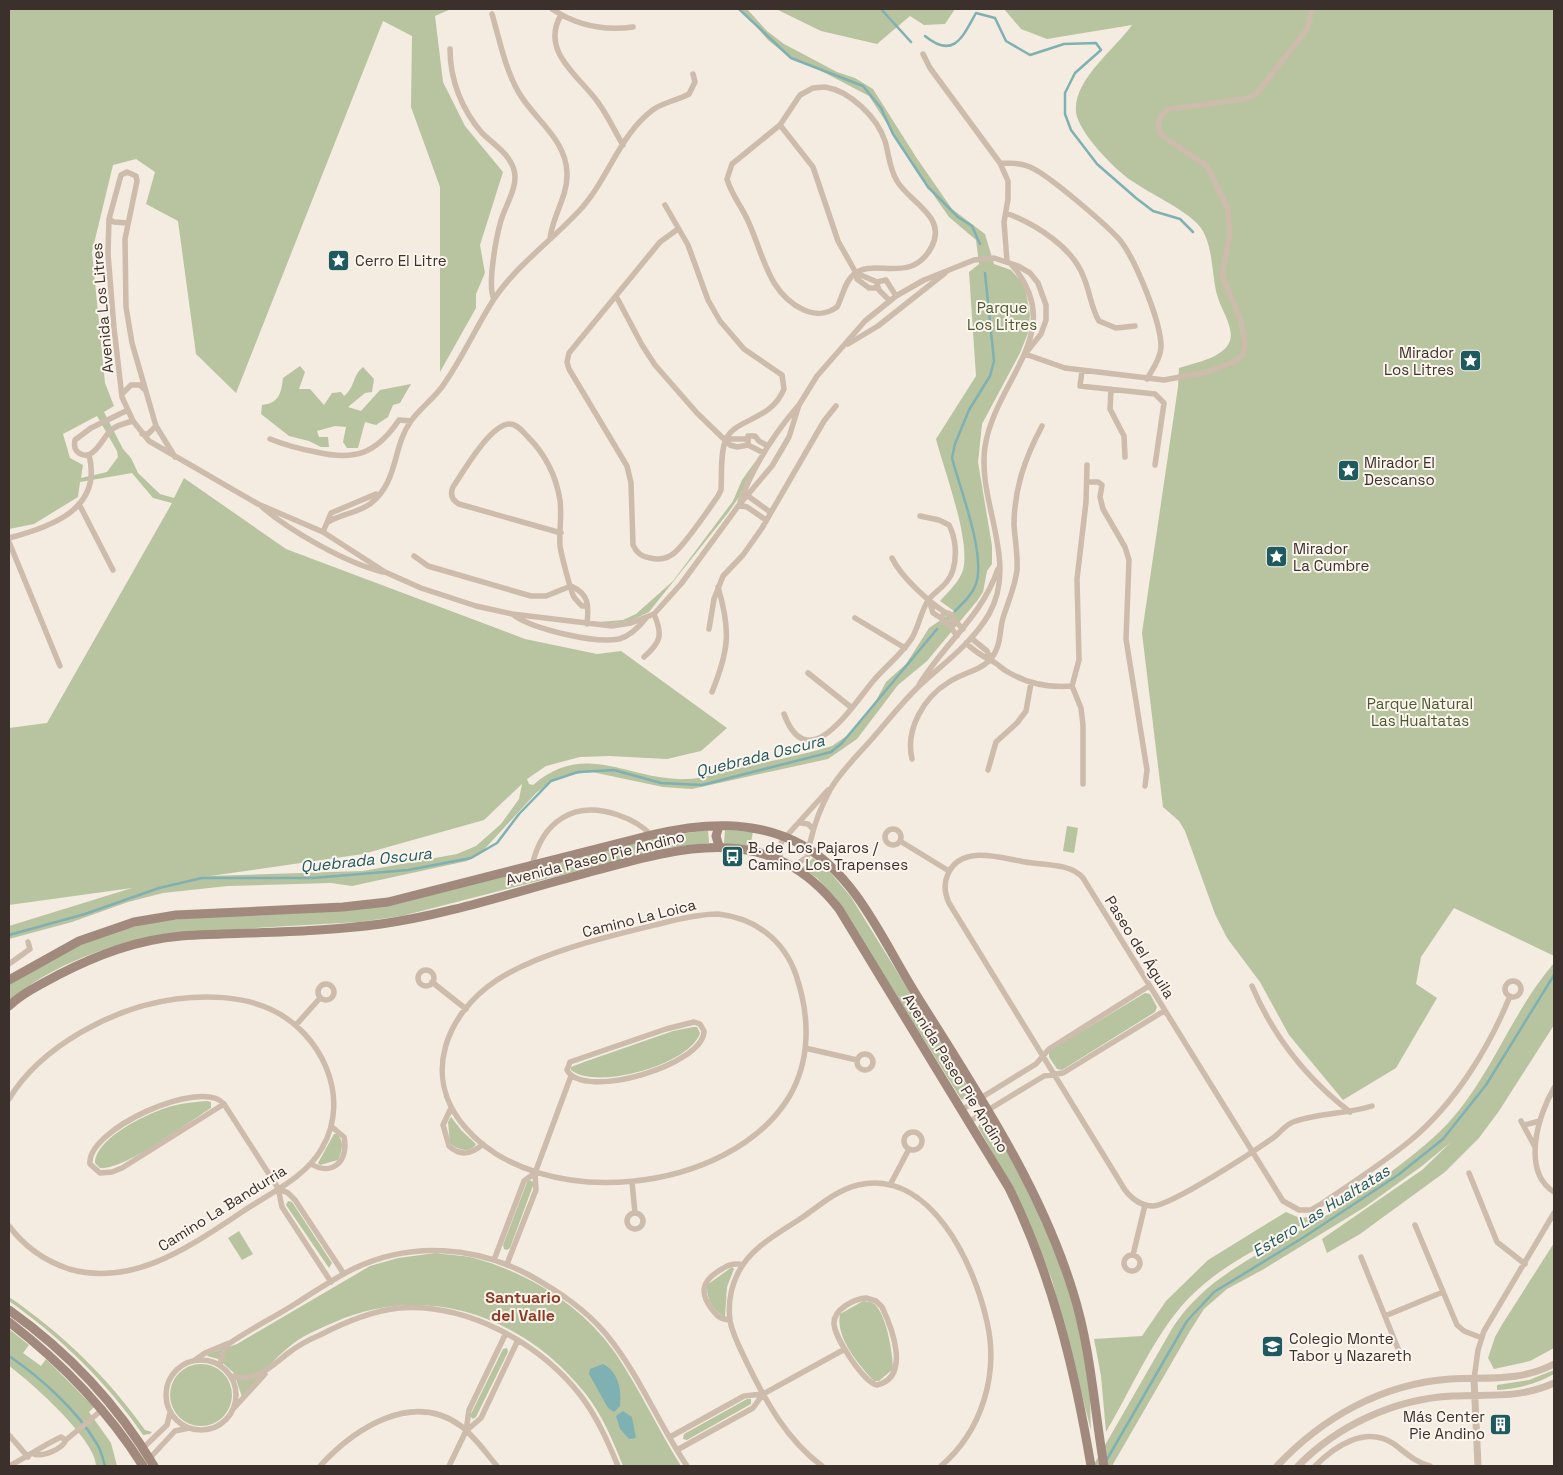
<svg xmlns="http://www.w3.org/2000/svg" width="1563" height="1475" viewBox="0 0 1563 1475" font-family="'Space Grotesk',sans-serif">
	<rect width="100%" height="100%" fill="#f4ebe1"/>
	<path fill="#b8c4a0" fill-rule="evenodd" d="M9 9H451L435 16 443 82 465 126 503 172 480 245 485 273 476 294V308L440 372V187L411 107 412 36 383 21 236 393 196 354 178 221 146 204 155 172 136 159 113 165 92 252 105 383 114 406 104 412 123 449 131 458 138 473 160 494 174 498 184 478 286 549 525 639 597 654 621 651 727 728 701 751 667 759 609 756 580 757 546 766 527 779 529 784 533 785C587 739 630 782 687 779 702 779 717 773 731 770 765 762 799 756 832 746L848 735 872 708 886 682 906 664 929 628 954 611 940 601C948 592 960 581 963 570 971 540 944 470 936 439L976 376 969 272 979 264 976 240 949 217 937 200 869 96 808 64 789 57 768 40 741 9H747L767 31 784 44 837 72 855 78 873 89 916 157 952 209 985 234 994 264 1011 270 1025 286 1030 315 1028 333 1020 353 982 424 978 462 992 546V564L987 571 983 592 977 601 927 661 898 685 857 739 828 759 692 789 663 787 592 772 566 775 557 778 536 793 480 854 467 861 352 886 331 883 228 886 163 893 128 902 72 922 9 939V926L132 888 9 905V728L47 723 172 503 153 498 132 473 80 482 78 497 34 524 9 529ZM97 416 117 451 118 457 107 472 81 478 83 465 70 458 63 434ZM522 784 519 799 501 824 476 846 457 854 363 871 210 876 363 854 484 820Z
		M776 9H955L945 24 924 25 910 16 877 44 821 31Z
		M1004 9H1554V956L1454 908 1421 957 1416 984 1437 998 1396 1068 1343 1100 1289 1035 1260 982 1227 938 1215 914 1185 831 1179 821 1163 807 1142 633 1178 387 1179 368C1197 362 1237 356 1230 329 1228 318 1221 308 1218 298 1211 276 1214 247 1201 228 1190 212 1149 193 1132 181 1115 170 1078 132 1076 112 1073 80 1115 49 1132 25L1047 39 1021 29Z
		M300 366 305 372 299 389H310L324 405 332 393 341 392 344 396C355 388 352 376 363 367L374 379 372 392 365 393 348 407 361 411 380 390 411 384 400 403 393 405 388 417 376 425 365 422 358 448H347L343 442 346 427 335 426 317 431 319 437H328L329 447H321L309 441 289 436 261 414 262 405C279 403 281 394 283 378Z
		M757 459 739 497 728 513 649 612 630 621 604 624 599 622 623 620 636 614 673 581 733 501 742 480Z
		M1067 826 1078 828 1074 853 1063 851Z
		M708 830 709 843 670 847 402 916 359 922 170 933C115 942 52 964 9 1001V985L22 975 92 939 143 924 180 919 387 906 654 838Z
		M725 830 753 832 751 842 758 843 757 848 724 843Z
		M813 858 830 872 851 897 970 1090 972 1095 969 1101 961 1099 836 898 817 878 802 868Z
		M1554 963V1025L1499 1111 1479 1138 1445 1172 1360 1234 1327 1253 1322 1239 1422 1170 1451 1142 1422 1166 1365 1207 1264 1269 1227 1289 1204 1309 1190 1331 1112 1466H1093L1173 1327C1210 1270 1278 1246 1334 1211 1369 1188 1404 1164 1434 1137 1487 1090 1508 1016 1554 963Z
		M1145 993 1150 994 1157 1007 1155 1012 1062 1070 1057 1069 1049 1057V1051Z
		M693 1027H697L700 1033C691 1064 597 1091 571 1070V1067L584 1062 673 1031Z
		M207 1101 211 1102V1108C189 1122 123 1171 100 1168L95 1163C96 1137 150 1112 172 1106 184 1103 195 1102 207 1101Z
		M451 1117 462 1131 476 1144C471 1154 457 1150 450 1143L448 1122Z
		M982 1120H987L991 1125C1038 1202 1075 1287 1088 1377 1091 1394 1090 1413 1091 1430L1052 1280 1019 1199 978 1127Z
		M334 1134H337C345 1142 342 1151 338 1160L320 1165 318 1163Z
		M530 1180 534 1183 510 1248 507 1250 504 1249 503 1245 527 1182Z
		M288 1201 292 1202 332 1263 329 1268 286 1205Z
		M1286 1212 1300 1218 1317 1216C1272 1243 1222 1262 1186 1301 1153 1337 1131 1390 1106 1432L1101 1376 1094 1339 1142 1336 1166 1301 1208 1260Z
		M239 1231 253 1254 242 1260 228 1238Z
		M1554 1243V1348L1530 1361 1494 1369 1488 1358 1495 1337 1503 1323Z
		M436 1253C448 1255 462 1255 474 1258 529 1273 584 1307 616 1354 640 1390 658 1429 681 1466H623C613 1441 602 1414 585 1393 524 1316 426 1282 335 1322 321 1328 306 1334 294 1343 274 1358 258 1378 242 1397L234 1373 218 1359 207 1356 208 1354 237 1344 370 1266 398 1258Z
		M732 1267 734 1269 727 1287 725 1316H723C712 1309 706 1297 707 1285Z
		M9 1297C62 1333 108 1378 145 1430L152 1432 150 1434 143 1435C108 1383 60 1337 9 1301Z
		M863 1301C869 1302 874 1302 877 1307 887 1319 893 1354 893 1369L879 1381H874C859 1365 835 1337 840 1314Z
		M9 1329 29 1345 23 1353 41 1366 46 1359 94 1407 89 1412 111 1443 117 1466H96C97 1441 30 1381 9 1366Z
		M507 1348 508 1352 476 1417 473 1419 470 1416 503 1349Z
		M170 1395a31 31 0 1 1 62 0a31 31 0 1 1-62 0Z
		M1554 1370V1374C1537 1384 1517 1389 1497 1390V1385L1529 1380Z
		M747 1399H751V1404L687 1440 683 1439 684 1434Z"/>
	<path fill="#7fb0b2" d="M603 1364C618 1371 622 1390 620 1406L614 1412 608 1408 589 1374 590 1369Z
		M623 1411 632 1417 636 1438 629 1439 620 1429 616 1416Z"/>
	<g fill="none" stroke-linecap="round" stroke-linejoin="round">
		<path stroke="#7fb0b2" stroke-width="2.5" d="M739 9 791 58 863 86 881 108 893 134 928 187 958 217 972 226 980 244
			M881 9 911 42
			M925 36C954 60 963 36 976 13L995 18 1006 41 1030 55 1064 44 1096 43 1101 50 1075 73 1065 93V114L1071 130 1097 164 1136 198 1153 211 1180 219 1193 232
			M955 611C963 603 972 595 976 584 986 554 960 489 952 458L955 444 969 410 990 376 994 361 985 273
			M9 935 85 914 159 888 202 878H313L408 870 471 858 497 843 519 814 551 781 578 772 614 770 661 783 702 785 831 752 842 743 937 629
			M9 1356C41 1378 77 1410 97 1444 101 1450 103 1459 105 1466
			M1106 1461 1187 1321 1214 1292 1304 1237 1398 1175 1443 1139 1486 1085 1554 975"/>
		<path stroke="#cdbbac" stroke-width="5.5" d="M552 9C576 25 604 31 633 27
			M492 14C500 41 505 69 519 93 535 120 566 139 567 173 568 197 552 216 550 239
			M561 15C540 51 578 75 597 101 607 114 614 130 623 145
			M450 49C450 80 462 110 482 133 493 144 510 154 514 170 519 187 504 207 500 224 496 239 487 287 494 299
			M923 54 930 68 1000 163 1008 181V199L1004 222 1007 261
			M825 87C850 91 877 117 885 141 889 154 889 168 897 181 909 202 947 216 932 246 912 286 874 257 854 274 844 283 843 296 837 307 826 315 816 315 804 310 768 294 763 253 748 221 742 207 731 194 727 179L732 164 780 125 800 95 813 88Z
			M780 125 813 167 838 241 856 273 857 279 869 288H878
			M1000 163C1011 163 1020 163 1030 167 1049 175 1104 223 1119 239 1135 258 1162 324 1161 348 1160 360 1152 370 1147 379
			M665 205 688 245 708 300 720 321 744 349 782 375 784 389C771 421 736 418 726 439 720 453 722 475 721 490L718 496C709 509 684 546 673 554 666 559 658 560 650 558 642 557 636 552 633 545L631 483 627 466 569 369 567 362 569 353 660 242 678 229
			M1006 213C1035 224 1073 247 1084 278 1090 292 1091 308 1099 321L1116 328 1135 326
			M109 219 114 222 127 223
			M856 273 877 282 886 280 896 296
			M877 284 879 290 889 300
			M616 296 642 345 655 365 697 413 730 445 737 447 748 445
			M848 344 878 326 945 273
			M1025 354 1065 368 1164 380 1207 372 1236 361 1243 355 1245 343 1241 321 1222 275 1230 234 1228 209 1207 166 1162 136C1155 125 1158 114 1170 109L1244 99 1256 94 1308 28 1312 9
			M1082 371 1080 386 1155 394 1164 403 1155 465
			M1111 389 1110 409 1124 436 1125 457
			M122 394 131 385H140L144 389
			M128 410 91 428 75 440C74 445 74 450 79 453 93 463 103 437 111 430 117 425 125 423 133 421
			M142 434H148L156 426
			M270 439C285 445 300 449 316 452 355 461 376 454 399 420L411 421
			M726 439H746
			M764 453 748 445V436H755L759 441 768 446
			M175 457 156 426 132 343 126 307 125 239 137 181 136 176 127 172 121 175 109 219 108 254 114 328 122 397 133 421 149 441 258 504 323 532 385 572 421 588 476 606 512 614 612 626 631 623 654 614 681 584 739 505 772 466 789 437 799 405 817 376 865 321 896 296 924 280 974 260 994 258 1018 266 1030 273 1038 283 1046 305V320L1041 334 1025 354
			M1088 482H1098L1102 485 1100 497 1103 509 1125 547 1129 560 1126 639 1147 770 1145 786
			M748 496 770 512
			M740 502C753 467 773 435 798 406
			M79 504 113 570
			M739 505 747 507 766 520
			M262 507C290 531 346 563 383 572
			M328 522C342 514 357 513 370 504 399 482 392 447 411 421 421 407 435 398 444 384 463 357 476 327 494 299 516 266 551 241 578 212 608 181 619 134 654 109 665 102 678 100 689 94L695 82 693 74
			M323 532 331 513 376 494
			M561 533 459 504C452 500 450 494 453 487 463 472 491 423 510 424 517 424 523 432 528 437 545 454 556 476 560 500 562 516 559 531 560 546 561 553 571 593 574 597 576 600 579 603 582 606H587
			M9 538C51 527 103 509 89 455
			M9 542 60 666
			M414 556 428 566 531 596H546L571 586
			M892 558C901 577 929 602 946 613
			M571 586C589 594 589 605 587 624
			M929 600 933 613 941 618
			M942 618a5 5 0 1 1 10 0a5 5 0 1 1-10 0Z
			M515 616C534 629 595 644 619 639 630 636 639 627 646 618
			M855 618 905 648
			M952 618 963 629
			M948 623 957 636
			M709 629 714 599 723 576 743 555 762 528 824 421 836 406
			M971 638 987 651 991 660
			M966 643C974 651 982 656 992 661 997 663 1002 669 1008 672 1028 684 1048 688 1072 686
			M644 657C661 642 663 635 654 614
			M808 673 852 708
			M919 685C945 642 981 618 998 569
			M712 692C729 650 731 631 718 587
			M784 714C808 779 852 706 874 680 886 666 902 654 912 638 919 626 921 610 929 599 938 589 949 584 953 570 957 556 956 538 949 525L939 520 920 516
			M912 759C905 729 924 697 949 682 968 670 989 670 997 648 1001 638 1000 628 1003 618 1008 602 1015 587 1017 570 1018 555 1015 540 1014 525 1014 489 1025 458 1042 426
			M988 770 996 742 1017 723 1026 711 1031 683
			M1083 784V725L1081 708 1072 686 1079 660 1077 579 1086 502 1087 465
			M801 823 808 824 813 829
			M885 837a8 8 0 1 1 16 0a8 8 0 1 1-16 0Z
			M900 841 949 871
			M781 860 779 850 782 841 828 790
			M532 866C542 821 574 800 618 815 630 819 642 825 651 835
			M793 867 807 857C809 851 809 845 811 839 815 822 822 805 830 790 840 772 857 756 871 740 886 723 900 705 916 689 941 665 971 645 989 614 1019 561 977 502 985 447 995 379 1070 331 1011 264
			M718 914C755 918 784 940 796 975 810 1016 811 1060 789 1097 730 1194 538 1215 464 1126 421 1075 447 1013 497 980 540 952 609 936 659 924 678 919 698 914 718 914Z
			M9 964 30 949 28 942
			M418 978a8 8 0 1 1 16 0a8 8 0 1 1-16 0Z
			M1505 989a8 8 0 1 1 16 0a8 8 0 1 1-16 0Z
			M432 982 466 1009
			M318 992a8 8 0 1 1 16 0a8 8 0 1 1-16 0Z
			M1252 986C1274 1038 1306 1078 1350 1112
			M694 1022 700 1024 704 1031C704 1065 583 1101 567 1070L570 1062 666 1029Z
			M296 1025 320 998
			M805 1048 857 1060
			M857 1062a8 8 0 1 1 16 0a8 8 0 1 1-16 0Z
			M1554 1088C1538 1115 1521 1171 1554 1192
			M9 1099C41 1046 114 1007 176 999 206 995 242 996 270 1009 321 1032 352 1097 322 1148 306 1177 272 1192 245 1210 193 1244 135 1288 69 1269 45 1261 24 1246 9 1226
			M224 1104 122 1168 112 1172 100 1173 90 1164C86 1130 201 1077 224 1104L278 1188 282 1207 331 1282
			M1372 1106C1347 1114 1318 1113 1293 1122 1285 1125 1280 1133 1273 1138 1253 1152 1172 1205 1153 1206 1141 1206 1132 1199 1125 1190L949 903C945 894 943 884 948 874 961 844 1001 858 1025 862 1042 865 1071 863 1083 878L1283 1201 1299 1210H1311L1318 1206C1349 1185 1382 1164 1411 1140 1455 1103 1489 1048 1510 996
			M451 1108 443 1125 449 1146C461 1157 472 1154 483 1144
			M963 1109 1036 1064 1049 1049 1149 986
			M970 1121 1044 1076 1063 1073 1164 1011
			M1521 1121 1535 1147
			M1524 1125 1540 1121
			M904 1141a9 9 0 1 1 18 0a9 9 0 1 1-18 0Z
			M311 1164C333 1177 349 1160 344 1137L332 1127
			M1469 1173 1497 1242 1525 1264
			M632 1182 635 1213
			M890 1185 909 1149
			M278 1188 288 1193 295 1200 344 1274
			M627 1221a8 8 0 1 1 16 0a8 8 0 1 1-16 0Z
			M1415 1225 1457 1325 1464 1331 1482 1338
			M1124 1263a8 8 0 1 1 16 0a8 8 0 1 1-16 0Z
			M1133 1255 1145 1205
			M1361 1257 1399 1351
			M494 1260 524 1181 535 1173
			M507 1264 536 1190 535 1173 571 1076
			M866 1298 876 1301 882 1307C892 1328 911 1377 877 1385 864 1383 834 1337 834 1323 834 1309 854 1299 866 1298Z
			M1385 1316 1443 1292
			M730 1320C720 1319 717 1316 711 1308 700 1293 702 1282 717 1272 726 1266 733 1262 743 1265
			M195 1360 205 1353 229 1343
			M166 1395a35 35 0 1 1 70 0a35 35 0 1 1-70 0Z
			M220 1366 222 1353 227 1345C248 1330 273 1318 295 1304 314 1292 333 1279 353 1269 411 1241 476 1246 531 1276 559 1292 585 1309 606 1334 639 1374 658 1423 687 1466
			M231 1376C257 1382 268 1369 287 1354 297 1346 308 1340 320 1335 345 1322 371 1311 399 1308 467 1303 540 1343 581 1396 597 1417 608 1442 618 1466
			M1474 1379 1478 1350 1484 1331 1554 1213
			M234 1408 265 1374
			M466 1431 481 1418 518 1340
			M9 1435 28 1457
			M670 1437 744 1396 763 1394 845 1349
			M142 1449 167 1425 170 1413
			M677 1450 753 1408 763 1394
			M34 1454C44 1457 62 1449 66 1440L103 1409
			M149 1459 175 1431 189 1428
			M9 1466C27 1457 42 1446 61 1437L66 1440
			M320 1466C354 1429 412 1390 461 1426 475 1437 486 1453 497 1466
			M449 1466 466 1431 469 1410 506 1333
			M822 1466C787 1440 766 1402 747 1363 741 1350 733 1336 730 1321 728 1305 731 1287 738 1273 751 1247 779 1233 803 1217 820 1205 837 1190 858 1185 931 1168 975 1266 987 1322 999 1374 982 1431 941 1466
			M1315 1466C1335 1446 1366 1425 1394 1444 1406 1453 1415 1462 1430 1466"/>
		<path stroke="#cdbbac" stroke-width="7" d="M1474 1379 1478 1466
			M1277 1466C1323 1417 1382 1384 1450 1379 1487 1377 1520 1382 1554 1364
			M1298 1466C1338 1425 1395 1399 1452 1396 1490 1394 1519 1399 1554 1383"/>
		<path stroke="#a18a7d" stroke-width="9" d="M719 846 716 836 719 826
			M9 980 79 941 134 922 176 915 343 907 388 902 651 835C702 823 755 819 802 845 856 875 883 941 914 991 974 1088 1039 1182 1073 1292 1091 1349 1094 1408 1104 1466
			M9 1006C23 993 41 984 58 975 97 955 136 940 181 936 247 932 315 933 381 924 447 915 518 891 583 874 678 848 768 818 839 909L1009 1188C1052 1275 1075 1371 1091 1466
			M9 1310C68 1352 117 1404 154 1466
			M9 1322C62 1363 107 1409 143 1466"/>
	</g>
	<defs>
		<symbol id="sight-square" viewBox="-11 -11 22 22"><rect x="-9" y="-9" width="18" height="18" rx="4" fill="#1f5a5e" stroke="#fbf5ee"/><path d="M0-6L1.8-2.2L6-1.7L2.9 1.2L3.7 5.4L0 3.3L-3.7 5.4L-2.9 1.2L-6-1.7L-1.8-2.2Z" fill="#fff"/></symbol>
		<symbol id="bus-square" viewBox="-11 -11 22 22"><rect x="-9" y="-9" width="18" height="18" rx="4" fill="#1f5a5e" stroke="#fbf5ee"/><path d="M-5-6H5V4H4V6H2V4H-2V6H-4V4H-5ZM-3.5-4V0h7V-4ZM-3.5 1.2v1.5H-2V1.2ZM2 1.2v1.5H3.5V1.2Z" fill="#fff"/></symbol>
		<symbol id="school-square" viewBox="-11 -11 22 22"><rect x="-9" y="-9" width="18" height="18" rx="4" fill="#1f5a5e" stroke="#fbf5ee"/><path d="M0-5L7-2L0 1L-7-2ZM-4 1L0 2.5L4 1V4Q0 6-4 4Z" fill="#fff"/></symbol>
		<symbol id="building-square" viewBox="-11 -11 22 22"><rect x="-9" y="-9" width="18" height="18" rx="4" fill="#1f5a5e" stroke="#fbf5ee"/><path d="M-4-6H4V6H1V3H-1V6H-4ZM-2.5-4.3h1.7v1.8h-1.7ZM.8-4.3h1.7v1.8H.8ZM-2.5-1h1.7V.8h-1.7ZM.8-1h1.7V.8H.8Z" fill="#fff"/></symbol>
	</defs>
	<g fill-rule="evenodd">
		<use href="#sight-square" x="326" y="248" width="25" height="25"/>
		<use href="#sight-square" x="1458" y="348" width="25" height="25"/>
		<use href="#sight-square" x="1336" y="458" width="25" height="25"/>
		<use href="#sight-square" x="1264" y="544" width="25" height="25"/>
		<use href="#bus-square" x="720" y="844" width="25" height="25"/>
		<use href="#school-square" x="1260" y="1334" width="25" height="25"/>
		<use href="#building-square" x="1488" y="1412" width="25" height="25"/>
	</g>
	<g text-anchor="middle" dominant-baseline="central" stroke-width="4" stroke-linejoin="round" paint-order="stroke">
		<g font-size="15" fill="#3b302b" stroke="#fbf5ee" text-anchor="start">
			<text x="355" y="260">Cerro El Litre</text>
			<text x="1454" y="352" text-anchor="end">Mirador<tspan x="1454" dy="17">Los Litres</tspan></text>
			<text x="1364" y="462">Mirador El<tspan x="1364" dy="17">Descanso</tspan></text>
			<text x="1293" y="548">Mirador<tspan x="1293" dy="17">La Cumbre</tspan></text>
			<text x="748" y="847">B. de Los Pajaros /<tspan x="748" dy="17">Camino Los Trapenses</tspan></text>
			<text x="1289" y="1338">Colegio Monte<tspan x="1289" dy="17">Tabor y Nazareth</tspan></text>
			<text x="1485" y="1416" text-anchor="end">Más Center<tspan x="1485" dy="17">Pie Andino</tspan></text>
		</g>
		<g font-size="15" fill="#4a5a2e" stroke="#fbf5ee">
			<text x="1002" y="307">Parque<tspan x="1002" dy="17">Los Litres</tspan></text>
			<text x="1420" y="703">Parque Natural<tspan x="1420" dy="17">Las Hualtatas</tspan></text>
		</g>
		<g font-size="15" fill="#3b302b" stroke="#fbf5ee">
			<text transform="translate(102 308) rotate(-95)">Avenida Los Litres</text>
			<text transform="translate(595 858) rotate(-14)">Avenida Paseo Pie Andino</text>
			<text transform="translate(639 918) rotate(-14)">Camino La Loica</text>
			<text transform="translate(1140 947) rotate(58)">Paseo del Águila</text>
			<text transform="translate(956 1073) rotate(58)">Avenida Paseo Pie Andino</text>
			<text transform="translate(222 1208) rotate(-32)">Camino La Bandurria</text>
		</g>
		<g font-size="16" font-style="italic" fill="#1f5a5e" stroke="#fbf5ee">
			<text transform="translate(760 756) rotate(-14)">Quebrada Oscura</text>
			<text transform="translate(366 860) rotate(-6)">Quebrada Oscura</text>
			<text transform="translate(1321 1211) rotate(-32)">Estero Las Hualtatas</text>
		</g>
		<g font-size="16" font-weight="bold" fill="#8c3b22" stroke="#fbf5ee">
			<text x="523" y="1297">Santuario<tspan x="523" dy="18">del Valle</tspan></text>
		</g>
	</g>
	<rect width="1563" height="1475" fill="none" stroke="#3b302b" stroke-width="20"/>
</svg>
